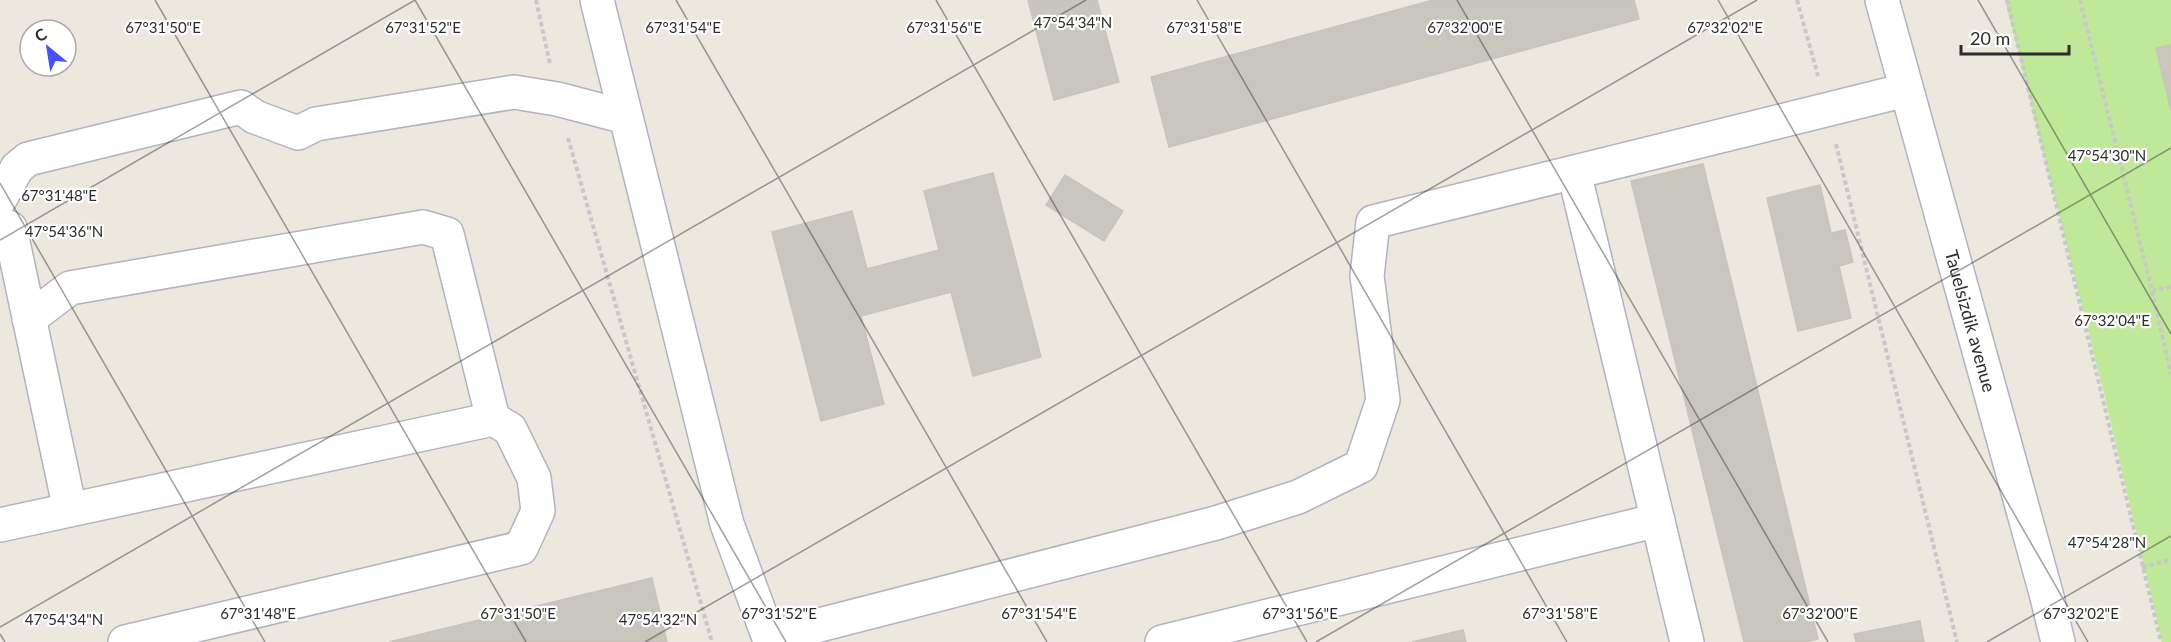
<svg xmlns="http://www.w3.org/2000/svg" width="2171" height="642" viewBox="0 0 2171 642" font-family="Lato,sans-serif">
	<rect width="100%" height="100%" fill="#ede8de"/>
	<path fill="#bfe899" d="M2005 0H2171V642H2162L2103 389Z"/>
	<path fill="#c9c6bd" stroke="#c8c4b8" stroke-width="1.5" d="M1028 0H1097L1119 82 1054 100Z
		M1433 0H1634L1639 19 1169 147 1151 77Z
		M2171 45V110L2156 48Z
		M1703 164 1818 639 1805 642H1744L1631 181Z
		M993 173 1041 357 973 376 951 292 861 316 884 404 821 421 772 232 852 211 867 269 939 250 924 191Z
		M1065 175 1123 211 1104 241 1046 205Z
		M1820 185 1831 233 1845 230 1853 262 1839 266 1851 318 1798 331 1767 198Z
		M652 578 667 642H389Z
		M1920 621 1924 642H1856L1854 634Z
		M1463 630 1466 642H1412Z"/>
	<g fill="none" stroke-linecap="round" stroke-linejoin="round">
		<defs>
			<path id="minor" d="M597 0 727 524 769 638 1216 523 1298 497 1361 466 1383 400 1367 276 1373 222 1906 90
				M1574 172 1687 642
				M0 199 17 168 28 159 241 107 255 117 298 133 316 124 514 92 557 99 626 117
				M0 223 10 228 70 510
				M29 319 70 288 423 227 447 234 493 419
				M0 525 493 419 510 429 534 478 538 511 521 548 125 642
				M1162 642 1658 520"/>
			<g id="tertiary">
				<path id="s1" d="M1882 0 2046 593 2058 642"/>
			</g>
		</defs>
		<use href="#minor" stroke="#b2b3bf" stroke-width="36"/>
		<use href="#tertiary" stroke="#b2b3bf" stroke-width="36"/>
		<path stroke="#c8c8c8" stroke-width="4" stroke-dasharray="4.5 3" stroke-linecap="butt" d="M536 0 550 64
			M1797 0 1818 76
			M2007 0 2161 642
			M2080 0 2152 291 2171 374
			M568 138 712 642
			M1836 144 1957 642
			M2152 291 2171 287
			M2142 567 2171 560"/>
		<use href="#minor" stroke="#fff" stroke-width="33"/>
		<use href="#tertiary" stroke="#fff" stroke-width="33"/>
	</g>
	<path fill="none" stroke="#2c2c2c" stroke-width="1.5" stroke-opacity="0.45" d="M155 0 526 642M415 0 786 642M676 0 1047 642M936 0 1307 642M1197 0 1567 642M1457 0 1828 642M1718 0 2088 642M1978 0 2171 334M0 183 265 642M0 240 415 0M0 627 1086 0M0 634 5 642M645 642 1757 0M1316 642 2171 148M1987 642 2171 536"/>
	<g text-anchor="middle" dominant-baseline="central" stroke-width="4.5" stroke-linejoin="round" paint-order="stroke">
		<g font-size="18" fill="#2c2c2c" stroke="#fff">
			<text stroke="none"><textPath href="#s1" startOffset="333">Tauelsizdik avenue</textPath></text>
		</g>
	</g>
	<g font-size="15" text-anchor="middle" fill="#2c2c2c" stroke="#fff" stroke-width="4.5" stroke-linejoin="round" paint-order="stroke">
		<text x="1073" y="28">47°54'34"N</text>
		<text x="163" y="33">67°31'50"E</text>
		<text x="423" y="33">67°31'52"E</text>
		<text x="683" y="33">67°31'54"E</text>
		<text x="944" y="33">67°31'56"E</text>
		<text x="1204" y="33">67°31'58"E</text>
		<text x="1465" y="33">67°32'00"E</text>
		<text x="1725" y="33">67°32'02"E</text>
		<text x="2107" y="161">47°54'30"N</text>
		<text x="59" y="201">67°31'48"E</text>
		<text x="64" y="237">47°54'36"N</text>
		<text x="2112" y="326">67°32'04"E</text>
		<text x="2107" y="548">47°54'28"N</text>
		<text x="258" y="619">67°31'48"E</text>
		<text x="518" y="619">67°31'50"E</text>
		<text x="779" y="619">67°31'52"E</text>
		<text x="1039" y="619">67°31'54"E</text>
		<text x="1300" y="619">67°31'56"E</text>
		<text x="1560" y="619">67°31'58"E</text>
		<text x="1820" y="619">67°32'00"E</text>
		<text x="2081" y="619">67°32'02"E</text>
		<text x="64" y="625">47°54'34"N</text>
		<text x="658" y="625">47°54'32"N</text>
	</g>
	<g transform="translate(48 48) rotate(330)"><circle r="28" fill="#ffffff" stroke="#ababab" stroke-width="1.5"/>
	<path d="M0-4.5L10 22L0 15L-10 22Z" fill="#4453f5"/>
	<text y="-9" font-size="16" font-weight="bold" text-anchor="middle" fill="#2c2c2c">С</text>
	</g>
	<path d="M1961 45v9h108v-9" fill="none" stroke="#2c2c2c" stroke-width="3"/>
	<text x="1970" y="45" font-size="18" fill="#2c2c2c" stroke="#ffffff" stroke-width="4.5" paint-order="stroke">20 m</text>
</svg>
